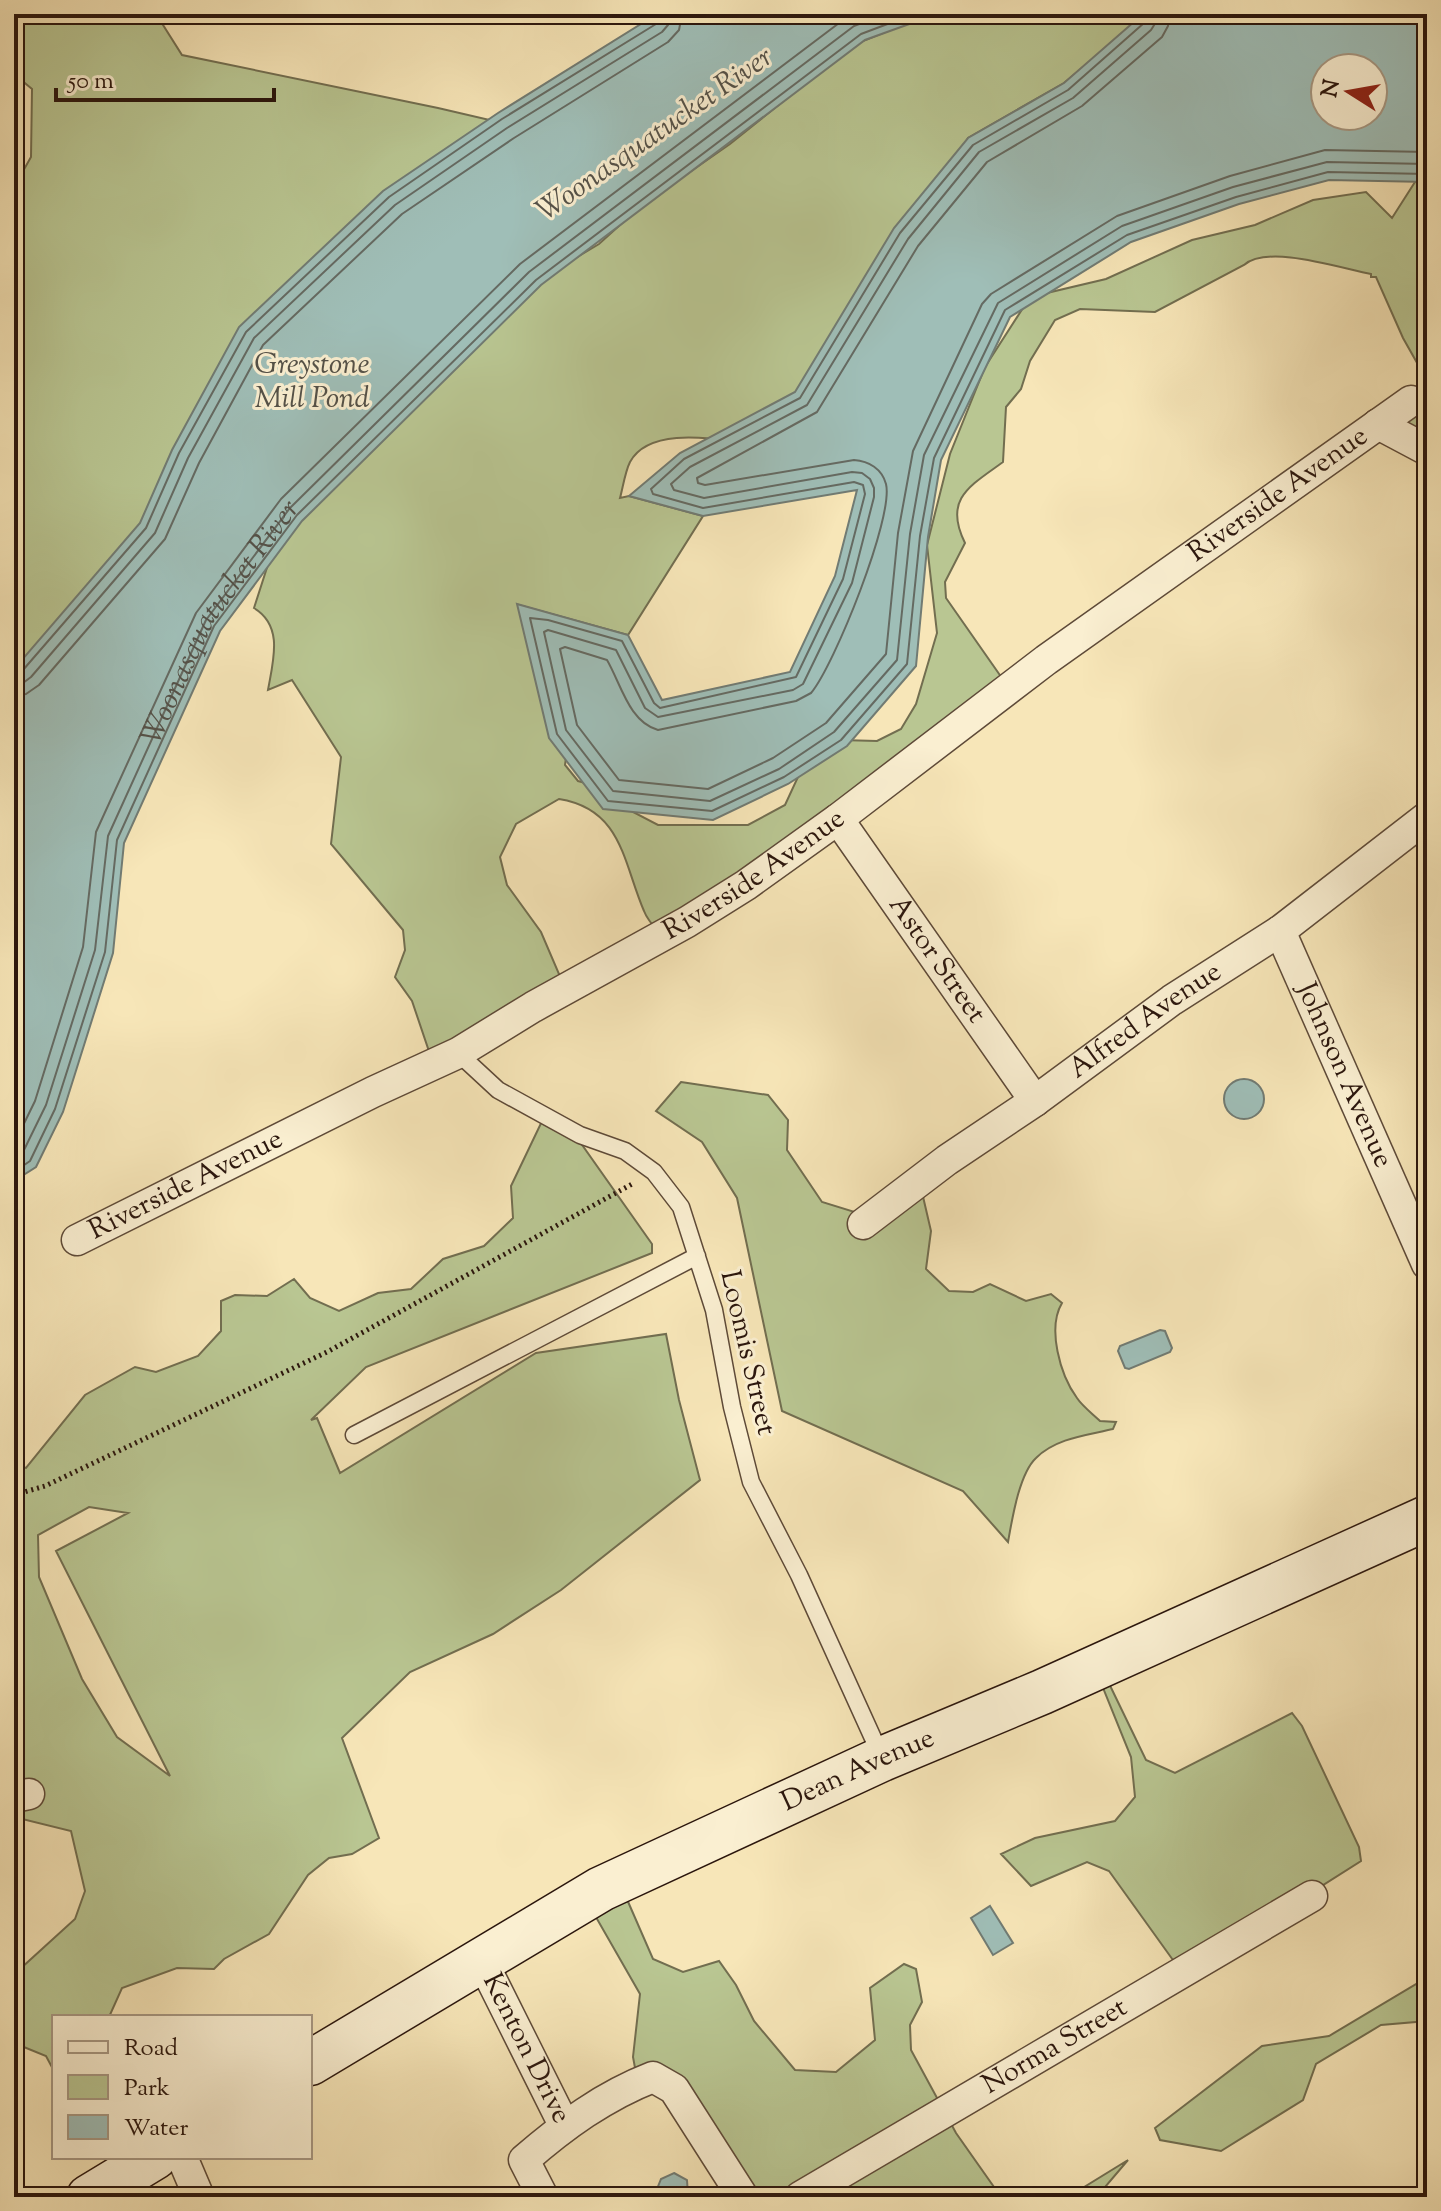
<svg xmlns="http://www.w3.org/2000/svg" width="1441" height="2211" viewBox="0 0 1441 2211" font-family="'Sorts Mill Goudy',serif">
	<rect width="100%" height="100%" fill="#f7e6b8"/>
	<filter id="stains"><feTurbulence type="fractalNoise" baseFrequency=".0025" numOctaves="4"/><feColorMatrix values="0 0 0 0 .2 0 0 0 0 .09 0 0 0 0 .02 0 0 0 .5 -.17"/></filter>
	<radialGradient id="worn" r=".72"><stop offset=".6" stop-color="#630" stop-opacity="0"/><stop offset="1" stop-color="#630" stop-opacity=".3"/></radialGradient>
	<path fill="#b9c692" stroke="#726e50" stroke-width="2" fill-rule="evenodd" d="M14 14H162L158 17 182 55 438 108 541 132 173 506 14 702V187L31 157 32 89 14 74Z
		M930 14H1147L1064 83 968 138 860 351 753 443C720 440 650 425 630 462 625 472 623 487 620 498L629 496 703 516 628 635 519 605 573 709 565 765 578 781 616 791 633 812 658 825H748L785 805 810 751 840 740 877 741 901 729 916 704 937 633 927 545 950 454 985 367 1030 297 1106 279 1192 240 1255 225 1313 200 1366 192 1392 218 1415 182H1427V447L1403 416 1419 401 1425 377 1403 338 1376 277H1371V274C1340 268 1268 244 1244 265L1155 312 1080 309 1055 320 1030 361 1021 389 1006 407 1003 462C970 486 943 499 965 543L945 582 946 598 1011 691 666 941C659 932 648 922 644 911 623 862 622 809 559 799L516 824 500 857 507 885 541 932 568 995 435 1069 412 1001 395 977 405 950 403 930 331 844 341 757 292 680 268 690C273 661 284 626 254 608L273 549 488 310 599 244 641 206 730 144 853 45Z
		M681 1082 768 1095 788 1120 787 1150 822 1202 877 1219 921 1188 931 1231 926 1269 949 1291 973 1292 990 1284 1026 1301 1051 1294 1062 1303C1047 1328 1060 1375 1077 1398 1083 1407 1093 1414 1100 1421L1116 1422 1113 1429C1088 1435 1056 1438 1036 1458 1019 1474 1012 1520 1008 1542L963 1491 782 1411 737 1198 702 1142 656 1111Z
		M544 1117 580 1142 652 1244V1253L366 1367 311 1420 317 1418 340 1473 536 1353 666 1334 679 1400 700 1480 561 1590 493 1634 410 1672 342 1738 379 1838 352 1854 329 1858 308 1875 269 1934 224 1959 214 1969 177 1968 122 1988 109 2017H54V2071L46 2056 14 2043V1970L20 1969 75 1919 85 1891 71 1831 14 1817V1465L26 1468 85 1395 135 1367 156 1372 198 1356 221 1331V1301L235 1295 267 1296 294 1279 310 1298 339 1311 378 1293 411 1289 443 1259 484 1246 513 1218 511 1186ZM89 1507 128 1513 56 1551 170 1776 117 1737 82 1679 39 1577 38 1535Z
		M1095 1668 1102 1669 1146 1760 1175 1773 1292 1713 1302 1726 1359 1847 1361 1861 1183 1974 1109 1871 1087 1862 1031 1886 1001 1854 1035 1838 1115 1821 1135 1797 1131 1757Z
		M619 1881 653 1959 683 1972 719 1961 736 1985 754 2021 795 2070 836 2072 875 2040 870 1988 904 1964 916 1969 922 2002 910 2025 911 2050 956 2133 1001 2197H704L732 2181 670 2079 638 2084 633 2057 640 1994 585 1898Z
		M1418 1983 1427 1999V2021L1381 2025 1316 2064 1303 2100 1221 2151 1160 2140 1155 2128 1262 2046 1329 2036Z
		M1128 2160 1105 2187 1099 2197H1068Z"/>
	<path fill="#9fbeb7" stroke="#717b73" stroke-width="2" fill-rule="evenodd" d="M657 14H937L865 40 541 285 302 521 220 631 124 843 113 953 63 1112 36 1167 14 1181V669L140 523 172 450 239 327 383 191 498 113Z
		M1143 14H1427V182L1329 180 1239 204 1131 242 1010 317 941 460 928 537 916 666 847 746 788 784 713 820 603 809 549 738 517 604 628 635 662 700 790 672 835 576 857 490 703 516 629 496 680 453 795 392 894 228 968 138 1064 83ZM1325 68H1373V116H1325Z
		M1224 1099a20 20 0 1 1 40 0a20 20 0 1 1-40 0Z
		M1160 1330 1165 1331 1172 1348 1170 1352 1129 1369 1125 1368 1118 1351 1120 1346Z
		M990 1906 1013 1943 993 1955 971 1918Z
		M674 2173 687 2180 688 2196 659 2197 657 2189 661 2179Z"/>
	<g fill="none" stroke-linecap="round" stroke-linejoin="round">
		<g stroke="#656a62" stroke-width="2">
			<path d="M1147 14 1144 23 1068 90 973 145 900 233 800 398 684 459 651 489 653 494 703 508 854 482 863 485 865 494 843 579 796 677 660 708 654 703 622 641 548 620 530 618 557 734 608 801 712 811 784 777 841 740 907 664 920 536 934 458 1005 310 1127 235 1236 197 1328 172 1427 174"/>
			<path d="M1157 14 1156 22 1151 30 1073 98 979 152 908 239 807 405 690 467 671 484 674 490 704 498 852 472 862 473 870 479 874 488V497L852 583 803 684 793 690 658 717 645 708 616 650 548 630 544 632 566 730 613 791 710 801 779 769 834 732 897 660 910 534 924 455 998 303 1122 226 1233 187 1327 162 1427 164"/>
			<path d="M1169 14 1168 26 1162 37 1082 106 987 162 918 246 817 412 697 478 698 483 705 485 854 460C869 461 882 469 886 484 894 517 834 666 811 693L796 701 658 730C629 722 621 684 607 660L565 647 560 649 577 725 619 780 708 789 773 758 826 723 886 654 898 533 913 451 982 304 991 294 1117 216 1230 176 1325 150 1427 152"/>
			<path d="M14 673 23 670 146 528 179 453 246 332 389 197 502 119 656 24 660 14"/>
			<path d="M14 684 23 683 31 677 155 533 188 458 254 338 395 205 507 128 662 32 668 25 670 14"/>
			<path d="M14 696 26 694 39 685 165 539 199 463 263 345 402 214 514 138 668 42 679 30 682 14"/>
			<path d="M14 1144 35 1101 83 947 96 832 196 613 281 499 520 264 851 14"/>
			<path id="s1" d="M14 1160 22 1154 46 1105 95 950 108 836 206 620 290 508 529 272 854 26 885 14"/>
			<path d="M14 1172 30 1161 55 1109 105 952 117 840 214 626 297 515 536 280 861 34 914 14"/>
		</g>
		<defs>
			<path id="lane" d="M458 1053 498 1090 580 1135 625 1151 654 1172 681 1207 714 1310 732 1407 751 1482 799 1575 882 1758
				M354 1435 697 1256"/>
			<g id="street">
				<path d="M1378 424 1427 450"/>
				<path id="s2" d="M838 819 1035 1101"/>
				<path id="s3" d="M1280 931 1427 1264"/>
				<path id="s4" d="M863 1224 947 1160 1035 1101 1172 1000 1280 931 1427 817"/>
				<path id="s5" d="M77 1240 373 1092 458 1053 533 1007 687 922 746 885 838 819 1046 660 1411 401"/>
				<path d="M14 1797 29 1794"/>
				<path id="s6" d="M482 1961 564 2125"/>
				<path d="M182 2157 199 2197"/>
				<path d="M543 2197 524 2160C563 2126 604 2096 653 2077L674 2089 743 2197"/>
				<path id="s7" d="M800 2197 1312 1896"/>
			</g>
			<g id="secondary">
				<path id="s8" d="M310 2063 601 1889 882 1759 1042 1692 1427 1518"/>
				<path d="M89 2197 155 2157"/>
			</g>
		</defs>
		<use href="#lane" stroke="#5e4a38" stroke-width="19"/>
		<use href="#street" stroke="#5e4a38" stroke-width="33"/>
		<use href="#secondary" stroke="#2b160d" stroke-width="47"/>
		<path stroke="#2b160d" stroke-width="5" stroke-dasharray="2 4" stroke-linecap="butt" d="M14 1495 45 1486 327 1352 634 1183"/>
		<use href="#lane" stroke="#faefd1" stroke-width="16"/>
		<use href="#street" stroke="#faefd1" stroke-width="30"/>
		<use href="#secondary" stroke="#faefd1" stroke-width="44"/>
	</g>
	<g text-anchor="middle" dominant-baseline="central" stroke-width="6" stroke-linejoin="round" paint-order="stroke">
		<g font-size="28" fill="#2b160d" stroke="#faefd1">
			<text stroke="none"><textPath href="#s5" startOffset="1418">Riverside Avenue</textPath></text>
			<text stroke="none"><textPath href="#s5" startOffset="770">Riverside Avenue</textPath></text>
			<text stroke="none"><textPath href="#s2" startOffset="172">Astor Street</textPath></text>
			<text stroke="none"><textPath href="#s4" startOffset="348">Alfred Avenue</textPath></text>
			<text stroke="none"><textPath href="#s3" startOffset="158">Johnson Avenue</textPath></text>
			<text stroke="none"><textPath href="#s5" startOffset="122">Riverside Avenue</textPath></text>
			<text transform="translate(747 1353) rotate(77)">Loomis Street</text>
			<text stroke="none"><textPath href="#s8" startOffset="622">Dean Avenue</textPath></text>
			<text stroke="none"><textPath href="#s6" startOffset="98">Kenton Drive</textPath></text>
			<text stroke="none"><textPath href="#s7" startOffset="296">Norma Street</textPath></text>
		</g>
		<g font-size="30" font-style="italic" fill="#545148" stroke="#faefd1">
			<text transform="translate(655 135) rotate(-35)">Woonasquatucket River</text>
			<text x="312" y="365">Greystone<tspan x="312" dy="34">Mill Pond</tspan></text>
			<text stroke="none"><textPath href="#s1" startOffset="584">Woonasquatucket River</textPath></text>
		</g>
	</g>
	<rect width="1441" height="2211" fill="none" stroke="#f7e6b8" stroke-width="48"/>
	<rect x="16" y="16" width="1409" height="2179" fill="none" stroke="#2b160d" stroke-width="4"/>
	<rect x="24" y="24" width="1393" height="2163" fill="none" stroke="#2b160d" stroke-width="2"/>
	<rect x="52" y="2015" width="260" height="144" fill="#faefd1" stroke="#a79883" stroke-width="2"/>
	<rect x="68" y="2041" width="40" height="12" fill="#faefd1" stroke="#a79883" stroke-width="2"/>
	<text x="124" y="2055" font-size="24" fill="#2b160d">Road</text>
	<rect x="68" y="2075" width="40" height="24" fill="#b9c692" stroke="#a79883" stroke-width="2"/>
	<text x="124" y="2095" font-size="24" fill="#2b160d">Park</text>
	<rect x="68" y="2115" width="40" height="24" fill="#9fbeb7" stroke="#a79883" stroke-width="2"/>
	<text x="124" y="2135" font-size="24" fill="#2b160d">Water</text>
	<g transform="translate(1349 92) rotate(281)"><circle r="38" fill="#faefd1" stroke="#a79883" stroke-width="2"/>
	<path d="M0-6L14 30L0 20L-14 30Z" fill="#8f2418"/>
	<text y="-12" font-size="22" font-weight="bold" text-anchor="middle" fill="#2b160d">N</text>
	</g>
	<path d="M56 88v12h218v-12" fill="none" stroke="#2b160d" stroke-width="4"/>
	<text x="68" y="88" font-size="24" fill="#2b160d" stroke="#faefd1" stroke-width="6" paint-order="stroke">50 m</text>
	<rect width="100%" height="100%" filter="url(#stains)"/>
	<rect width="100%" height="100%" fill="url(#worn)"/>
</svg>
